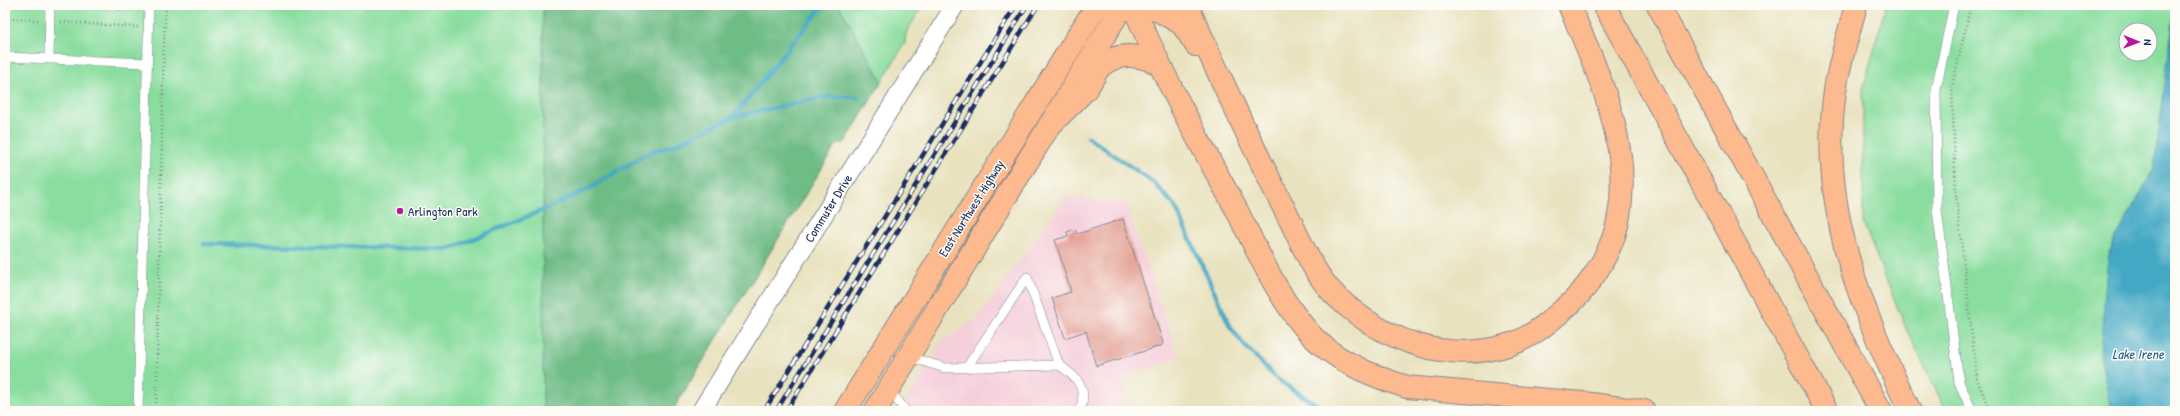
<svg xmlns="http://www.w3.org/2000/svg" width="2180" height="416" viewBox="0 0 2180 416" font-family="'Patrick Hand',sans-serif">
	<rect width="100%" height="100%" fill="#fdfcf7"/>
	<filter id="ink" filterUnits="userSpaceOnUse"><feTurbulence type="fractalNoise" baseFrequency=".025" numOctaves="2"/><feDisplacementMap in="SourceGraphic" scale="8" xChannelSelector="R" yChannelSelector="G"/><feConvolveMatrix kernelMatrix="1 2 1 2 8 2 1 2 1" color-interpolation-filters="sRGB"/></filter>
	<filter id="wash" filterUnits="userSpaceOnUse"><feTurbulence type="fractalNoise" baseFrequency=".012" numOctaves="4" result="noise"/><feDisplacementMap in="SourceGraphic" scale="16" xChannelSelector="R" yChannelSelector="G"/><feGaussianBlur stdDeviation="0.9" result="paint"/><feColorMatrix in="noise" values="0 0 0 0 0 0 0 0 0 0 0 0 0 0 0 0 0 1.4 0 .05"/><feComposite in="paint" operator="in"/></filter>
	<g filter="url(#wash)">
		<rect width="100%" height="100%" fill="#e9e2bf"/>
		<path fill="#f5cfda" d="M1066 197 1125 203 1179 357 1124 378 1123 411H900L941 343 980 315Z"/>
		<path fill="#89dd9f" stroke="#52867e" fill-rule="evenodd" d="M5 5H923L906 33 905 43 845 142 836 145 672 411H5Z
			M1886 5H2175V411H1946L1907 331 1863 223V89ZM2126 30H2150V54H2126Z"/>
		<path fill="#6ebc86" stroke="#447672" d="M543 5H715L747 8 780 5H839L882 81 845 142 836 145 672 411H543Z"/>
		<path fill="#43a8c3" stroke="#2f6c90" d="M2175 16V411H2105L2110 406 2100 353 2108 254 2154 168 2173 21Z"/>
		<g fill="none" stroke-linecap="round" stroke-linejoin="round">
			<path stroke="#43a8c3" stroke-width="4.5" d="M733 117 821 8
				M1088 137 1154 183 1175 206 1230 326 1244 345 1277 379 1326 411
				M204 244 449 249 548 208 590 188 650 152 672 146 733 117 823 97H858"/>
		</g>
		<g id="blocks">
			<path fill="#e39f94" d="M1123 219 1163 343 1161 346 1096 366 1086 331 1065 338 1052 298 1071 292 1055 240 1068 236 1067 232 1075 229 1077 234Z"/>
		</g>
	</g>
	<g filter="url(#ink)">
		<use href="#blocks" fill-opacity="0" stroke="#82888e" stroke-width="1"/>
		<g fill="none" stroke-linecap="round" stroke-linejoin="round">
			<defs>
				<path id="lane" d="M104 5 149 6
					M1954 5 1936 89 1937 209 1959 382 1972 411
					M5 57 147 63
					M49 59 50 5
					M909 354 919 360 945 368 1059 365 1027 277 967 367
					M1059 365C1076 376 1090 390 1079 411
					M892 387 894 396 906 411
					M138 411 149 5"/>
				<path id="street" d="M701 411 955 5"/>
				<path id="primary" d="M845 411 1097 5
					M875 411 1123 5"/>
				<path id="highway" d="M1133 5C1162 75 1199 141 1235 207 1258 251 1278 300 1312 336 1337 362 1374 377 1407 387L1583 403 1644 411
					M1149 5 1182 24 1196 45
					M1187 5C1219 75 1251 144 1286 212 1301 241 1313 275 1338 298 1384 341 1448 365 1511 344 1533 337 1554 318 1571 303 1594 281 1614 247 1619 216 1632 142 1597 71 1569 5
					M1604 5 1827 411
					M1658 5 1881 411
					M1856 5C1849 33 1839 62 1835 91 1818 208 1861 308 1910 411
					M1095 8 1100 5
					M1049 126C1061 114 1074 102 1086 89 1092 82 1095 72 1101 66 1118 51 1141 55 1159 64"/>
			</defs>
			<use href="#lane" stroke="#82888e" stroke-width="10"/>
			<use href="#street" stroke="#82888e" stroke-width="20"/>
			<use href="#primary" stroke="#82888e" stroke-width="24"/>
			<use href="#highway" stroke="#82888e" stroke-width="24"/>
			<path stroke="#82888e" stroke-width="2.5" stroke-dasharray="1 3" stroke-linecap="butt" d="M1971 5 1952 87 1956 195 1977 379 1990 411
				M5 18 38 20
				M61 22 138 27
				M156 411 164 40 166 5"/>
			<use href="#lane" stroke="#fff" stroke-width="9"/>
			<use href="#street" stroke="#fff" stroke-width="18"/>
			<use href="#primary" stroke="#fcba8e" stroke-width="22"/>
			<use href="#highway" stroke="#fcba8e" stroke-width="22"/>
			<defs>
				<path id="rail" d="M764 411 1016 5
					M776 411 1027 5
					M786 411 1038 5"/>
			</defs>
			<use href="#rail" stroke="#1b2f5e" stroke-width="4.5"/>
			<use href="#rail" stroke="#fdfcf7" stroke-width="3" stroke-dasharray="9" stroke-linecap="butt"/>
		</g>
	</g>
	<circle fill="#b5179e" stroke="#fdfcf7" stroke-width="1.5" cx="400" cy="211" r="4"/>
	<g text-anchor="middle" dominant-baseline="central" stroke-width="3" stroke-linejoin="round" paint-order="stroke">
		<g font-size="13" fill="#1b2f5e" stroke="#fdfcf7">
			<text transform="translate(828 208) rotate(-58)">Commuter Drive</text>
			<text transform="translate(971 208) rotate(-58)">East Northwest Highway</text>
		</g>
		<g font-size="13" fill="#1b2f5e" stroke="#fdfcf7" text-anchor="start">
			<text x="408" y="211">Arlington Park</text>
		</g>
		<g font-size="14" font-style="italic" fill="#2b5f86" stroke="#fdfcf7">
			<text x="2138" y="353">Lake Irene</text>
		</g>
	</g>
	<rect width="2180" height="416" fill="none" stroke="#fdfcf7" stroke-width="20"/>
	<g transform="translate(2138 42) rotate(91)"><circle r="19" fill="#fdfcf7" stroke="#a3aaba"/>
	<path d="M0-3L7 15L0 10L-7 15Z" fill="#b5179e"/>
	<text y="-6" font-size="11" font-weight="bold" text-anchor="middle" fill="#1b2f5e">N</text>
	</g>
</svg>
